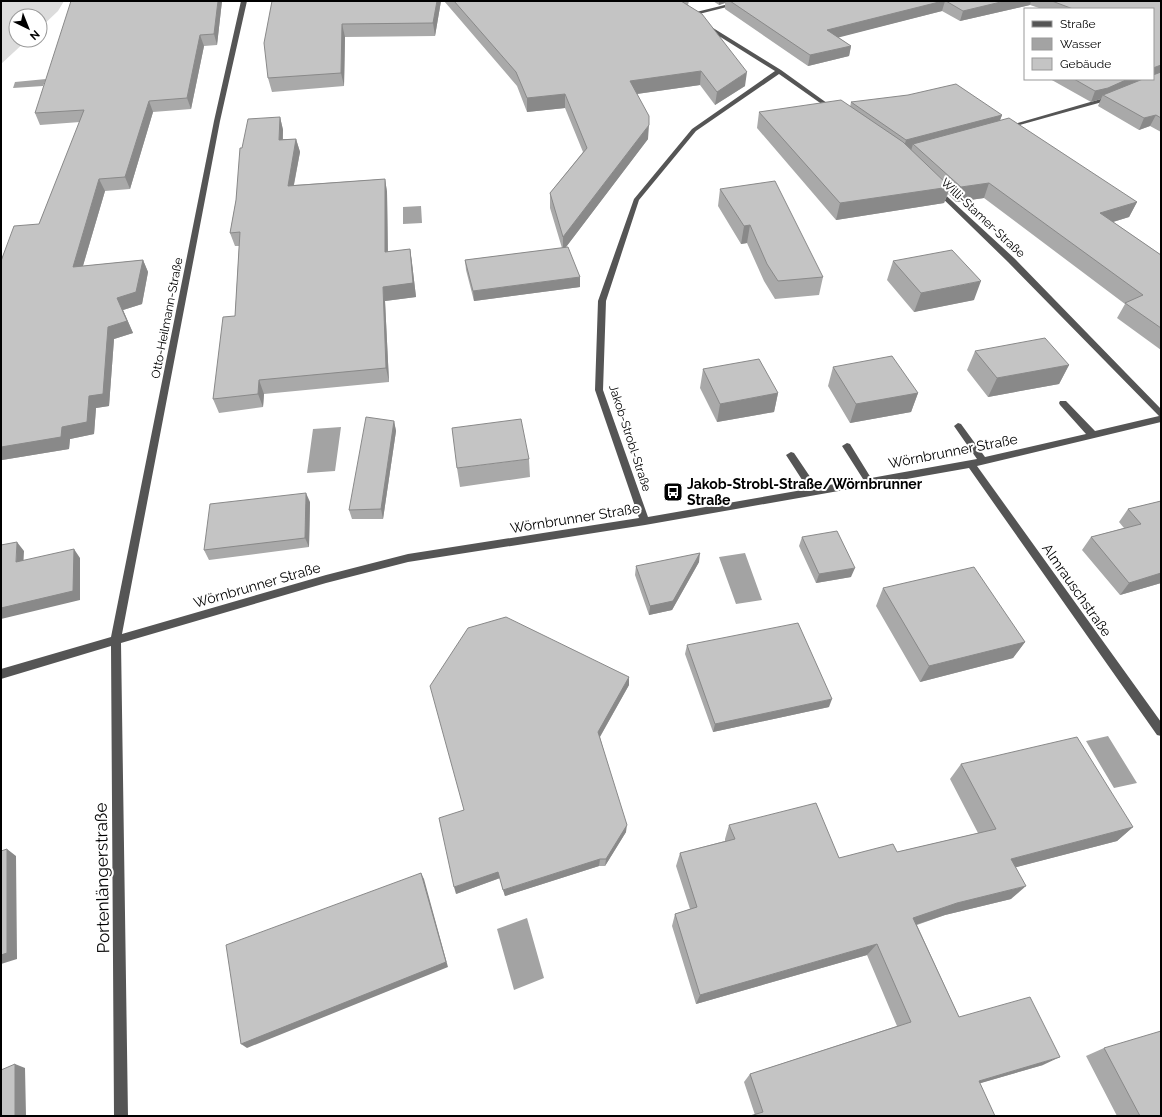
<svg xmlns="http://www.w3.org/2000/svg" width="1162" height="1117" viewBox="0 0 1162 1117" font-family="Raleway,sans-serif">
	<rect width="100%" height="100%" fill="#fff"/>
	<path fill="#dcdcdc" d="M1 1H64L58 11 40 28V16H16V40H27L1 64Z"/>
	<path fill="#a3a3a3" d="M46 79 43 86 13 88 15 82Z
		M421 206 422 223 403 224V207Z
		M341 427 335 471 307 473 313 429Z
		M745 553 762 600 736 604 719 557Z
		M1108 736 1137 783 1114 788 1086 741Z
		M527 918 544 978 514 990 497 929Z"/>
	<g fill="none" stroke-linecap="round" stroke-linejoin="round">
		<path fill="#555" fill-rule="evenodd" d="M241 1H247L220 121 122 634 326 575 408 554 639 518 595 390 598 301 634 199 692 129 775 71 703 26 702 25 705 23 781 70 838 111 833 112 779 74 696 131 639 200 606 301 603 390 648 517 808 489 786 455 791 452 794 453 817 487 863 479 842 446 847 443 850 444 871 478 977 459 954 426 958 423 961 424 985 457 1086 434 1060 405 1059 403 1060 401H1066L1095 431 1159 416 1008 262 934 190 939 189 1014 258 1161 409V422L977 466 1161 722V736L1157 735 969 468 645 525 408 562 326 583 121 643 128 1116H114L111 646 1 679V669L111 637 214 121Z
			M741 1H751L687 17 684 15Z
			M1111 96 1114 98 1113 99 1009 128 1004 127Z"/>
	</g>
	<path fill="#a9a9a9" d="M222 1 217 45 204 46 191 109 153 112 130 189 105 191 83 266 143 260 148 272 142 304 123 310 133 333 114 339 109 406 96 408 94 434 70 439 69 449 2 460 39 224 80 122 40 125 35 113Z
		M272 1H441L435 36 345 37 344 86 272 92 268 78Z
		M444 1H689L688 5 745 86 715 105 700 85 637 94 648 139 566 247 580 277V287L474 301 466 270 465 260 562 248 550 208V193L583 152 565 108 527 112 517 86Z
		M713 1H1161V132L1150 126 1139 130 1098 106 1101 99 1091 102 1050 79H1153V9H1042L1030 5 960 21 942 11 838 37 851 46 849 56 808 66 725 9V3L719 5Z
		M851 102 1002 115 1000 120 1137 202 1129 217 1113 222 1161 255V350L1117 318 1125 304 984 198 956 202 948 194 944 203 836 220 757 128 759 112 850 107Z
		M280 117 283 130V139H296L300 152 294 185 385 179 387 192 388 252 410 249 412 263 416 297 385 301 389 382 264 394 263 407 219 413 213 399 235 316 239 246H235L230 233 236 200 242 148Z
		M720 189 823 277 819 295 775 299 764 281 747 243 741 244 718 206Z
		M893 261 974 300 914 312 887 280Z
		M975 351 1069 365 1059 384 988 397 967 370Z
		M833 367 918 393 911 412 850 423 828 386Z
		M703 369 778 393 774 412 717 422 700 388Z
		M394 421 396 431 383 519H352L349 510Z
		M529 459 530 477 460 487 457 468Z
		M1161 501V583L1120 595 1082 550 1091 537 1124 528 1119 522 1128 509Z
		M310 502 309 547 209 560 204 550Z
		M802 537 851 577 816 583 799 546Z
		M699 562 672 610 649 615 635 575 636 566Z
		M883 588 1025 642 1013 658 920 682 876 606Z
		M687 645 829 707 713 732 685 654Z
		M629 677V685L600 737 626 832 605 866H599L505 896 500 878 456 894Z
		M961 764 1133 827 1117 841 1016 867 1011 899 945 915 917 925 959 1017 1043 1065 980 1083 755 1115 744 1082 750 1074 897 1026 867 955 696 1004 672 926 675 914 690 909 676 866 680 853 725 841V839L729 825 839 858 897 852 978 833 950 779Z
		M1104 1048 1161 1116H1117L1086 1056Z"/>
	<path fill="#898989" d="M218 1H222L217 45 214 34Z
		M437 1H441L435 36 433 23Z
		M719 1H726L725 3 719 5Z
		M943 1H945L942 11 825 41 827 30Z
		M1005 1H1031L1030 5 960 21 963 11Z
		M342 24 345 37 344 86 341 73Z
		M200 35 204 46 191 109 187 98Z
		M851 46 849 56 808 66 810 55Z
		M1161 65V74L1153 77V68Z
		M701 71 700 85 629 95 630 81Z
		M747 72 745 86 715 105 717 92Z
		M1128 79H1149L1103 95 1101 99 1091 102 1095 91Z
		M565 94V108L527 112V98Z
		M149 101 153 112 130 189 125 177Z
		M1002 115 997 128 913 144 911 151 902 153 906 140Z
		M1156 115 1150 126 1139 130 1144 118Z
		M280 117 283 130 282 153 279 140Z
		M649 125 648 139 563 251V237Z
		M296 139 300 152 291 199 288 186Z
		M99 179 105 191 79 279 73 267Z
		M385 179 387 192 388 266 385 252Z
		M989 183 984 198 956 202 961 187Z
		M950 187 944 203 836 220 840 203Z
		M1137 202 1129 217 1093 228 1100 213Z
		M750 225 747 243 741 244 744 226Z
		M410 249 412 263 416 297 385 301 389 382 386 368 383 287Z
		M143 260 148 272 142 304 123 310 133 333 114 339 109 406 96 408 94 434 70 439 69 449 2 460 1 459V447L62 427 89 396 108 327 117 298Z
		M580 277V287L474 301 473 291Z
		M981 281 974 300 914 312 921 293Z
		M1069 365 1059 384 988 397 997 378Z
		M259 380 264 394 263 407 258 394Z
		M778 393 774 412 717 422 720 404Z
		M918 393 911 412 850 423 856 404Z
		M394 421 396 431 383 519 381 509Z
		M306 493 310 502 309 547 305 538Z
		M17 542 24 551 23 571 16 562Z
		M74 549 80 558V600L1 619V608Z
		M700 553 699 562 672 610 649 615 650 606Z
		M855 568 851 577 816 583 819 574Z
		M1161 573V583L1120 595 1129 583Z
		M1025 642 1013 658 920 682 929 666Z
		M629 677V685L598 740V732Z
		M832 699 829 707 713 732 715 724Z
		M627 825 626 832 605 866 606 859Z
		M1133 827 1117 841 998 872 1011 859Z
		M7 849 16 856 17 959 1 964Z
		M600 859 599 866 505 896 503 890Z
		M498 872 500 878 456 894 454 887Z
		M421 873 424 879 448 967 247 1048 241 1044Z
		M1026 886 1011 899 945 915 903 929 913 918 957 903Z
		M877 944 867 955 696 1004 700 995Z
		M1060 1057 1043 1065 964 1088 979 1081Z
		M15 1064 25 1068 26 1116H15Z"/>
	<path fill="#c4c4c4" stroke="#898989" d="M71 1H218L214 34 200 35 187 98 149 101 125 177 99 179 73 267 143 260 136 292 117 298 127 321 108 327 103 394 89 396 87 422 62 427 61 437 1 447V261L14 226 39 224 84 110 35 113Z
		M272 1H437L433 23 342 24 341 73 268 78 264 43Z
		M454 1H681L702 14 747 72 717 92 701 71 630 81 649 116V125L563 237 550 193 587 148 565 94 527 98 516 72Z
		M730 1H943L827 30 851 46 810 55Z
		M946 1H1005L963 11Z
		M1052 1H1161V65L1153 68V9H1073Z
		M1161 72V118L1156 115 1144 118 1103 95 1143 79H1153V75Z
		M1074 79H1128L1108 88 1095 91Z
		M956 84 1002 115 906 140 851 102 908 95Z
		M841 100 903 142 950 187 840 203 759 112Z
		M280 117 279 140 296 139 288 186 385 179V252L410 249 413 283 383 287 386 368 259 380 258 394 213 399 223 317 235 316 240 232 230 233 236 200 240 148H242L248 119Z
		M1009 118 1137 202 1100 213 1161 255V328L1125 303 1143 295 989 183 961 187 913 144Z
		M775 181 823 277 778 281 767 264 750 225 744 226 720 189Z
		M568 247 580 277 473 291 465 260Z
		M952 250 981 281 921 293 893 261Z
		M1045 338 1069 365 997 378 975 351Z
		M892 356 918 393 856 404 833 367Z
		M759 359 778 393 720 404 703 369Z
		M366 417 394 421 381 509 349 510Z
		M521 419 529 459 457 468 452 428Z
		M306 493 305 538 204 550 210 504Z
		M1161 501V573L1129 583 1091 537 1141 524 1128 509Z
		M837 531 855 568 819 574 802 537Z
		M17 542 16 562 74 549 73 591 1 608V545Z
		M700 553 673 601 650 606 636 566Z
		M974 567 1025 642 929 666 883 588Z
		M506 617 629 677 598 732 627 825 606 859H600L503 890 498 872 454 887 439 818 464 810 430 686 468 628Z
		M798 623 832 699 715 724 687 645Z
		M1077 737 1133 827 1011 859 1026 886 957 903 913 918 959 1017 1030 997 1060 1057 979 1081 995 1116H750L763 1112 750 1074 911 1022 877 944 700 995 675 914 697 907 680 853 735 839 729 825 816 803 839 858 893 844 897 852 996 829 961 764Z
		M7 849V953L1 955V851Z
		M421 873 446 962 241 1044 226 945Z
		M1161 1031V1116H1140L1104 1048Z
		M15 1064V1116H1V1070Z"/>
	<defs>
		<symbol id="bus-square" viewBox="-11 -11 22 22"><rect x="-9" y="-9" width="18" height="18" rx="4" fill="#000" stroke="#fff"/><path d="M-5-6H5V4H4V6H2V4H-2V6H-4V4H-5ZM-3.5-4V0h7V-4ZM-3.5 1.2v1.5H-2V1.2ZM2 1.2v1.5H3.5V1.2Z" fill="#fff"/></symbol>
	</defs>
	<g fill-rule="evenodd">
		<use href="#bus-square" x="662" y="481" width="22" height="22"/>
	</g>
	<g text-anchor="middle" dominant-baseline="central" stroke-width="4" stroke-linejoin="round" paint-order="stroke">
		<g font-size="12" fill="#000" stroke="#fff">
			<text transform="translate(983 218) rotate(43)">Willi-Stamer-Straße</text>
			<text transform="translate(167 318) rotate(-79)">Otto-Heilmann-Straße</text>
			<text transform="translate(630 438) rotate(72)">Jakob-Strobl-Straße</text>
		</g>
		<g font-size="14" fill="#000" stroke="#fff">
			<text transform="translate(953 451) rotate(-11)">Wörnbrunner Straße</text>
			<text transform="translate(575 518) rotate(-9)">Wörnbrunner Straße</text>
			<text transform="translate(257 585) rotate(-16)">Wörnbrunner Straße</text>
			<text transform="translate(1077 590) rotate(55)">Almrauschstraße</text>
		</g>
		<g font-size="14" font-weight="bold" fill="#000" stroke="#fff" text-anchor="start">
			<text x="687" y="484">Jakob-Strobl-Straße/Wörnbrunner<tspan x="687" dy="16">Straße</tspan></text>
		</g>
		<g font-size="17" fill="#000" stroke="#fff">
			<text transform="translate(102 878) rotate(-91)">Portenlängerstraße</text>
		</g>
	</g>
	<rect width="1162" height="1117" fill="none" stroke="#000000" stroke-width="4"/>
	<rect x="1024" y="8" width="130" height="72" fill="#ffffff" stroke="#999999"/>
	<rect x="1032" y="21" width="20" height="6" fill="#555555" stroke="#999999"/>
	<text x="1060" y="28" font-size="12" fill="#000000">Straße</text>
	<rect x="1032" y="38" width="20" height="12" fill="#a3a3a3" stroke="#999999"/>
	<text x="1060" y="48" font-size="12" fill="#000000">Wasser</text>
	<rect x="1032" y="58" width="20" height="12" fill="#c4c4c4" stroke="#999999"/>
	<text x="1060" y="68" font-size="12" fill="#000000">Gebäude</text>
	<g transform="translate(28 28) rotate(137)"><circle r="19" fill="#ffffff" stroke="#999999"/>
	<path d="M0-3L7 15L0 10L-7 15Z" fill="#000000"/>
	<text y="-6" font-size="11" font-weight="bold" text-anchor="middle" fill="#000000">N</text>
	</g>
</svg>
